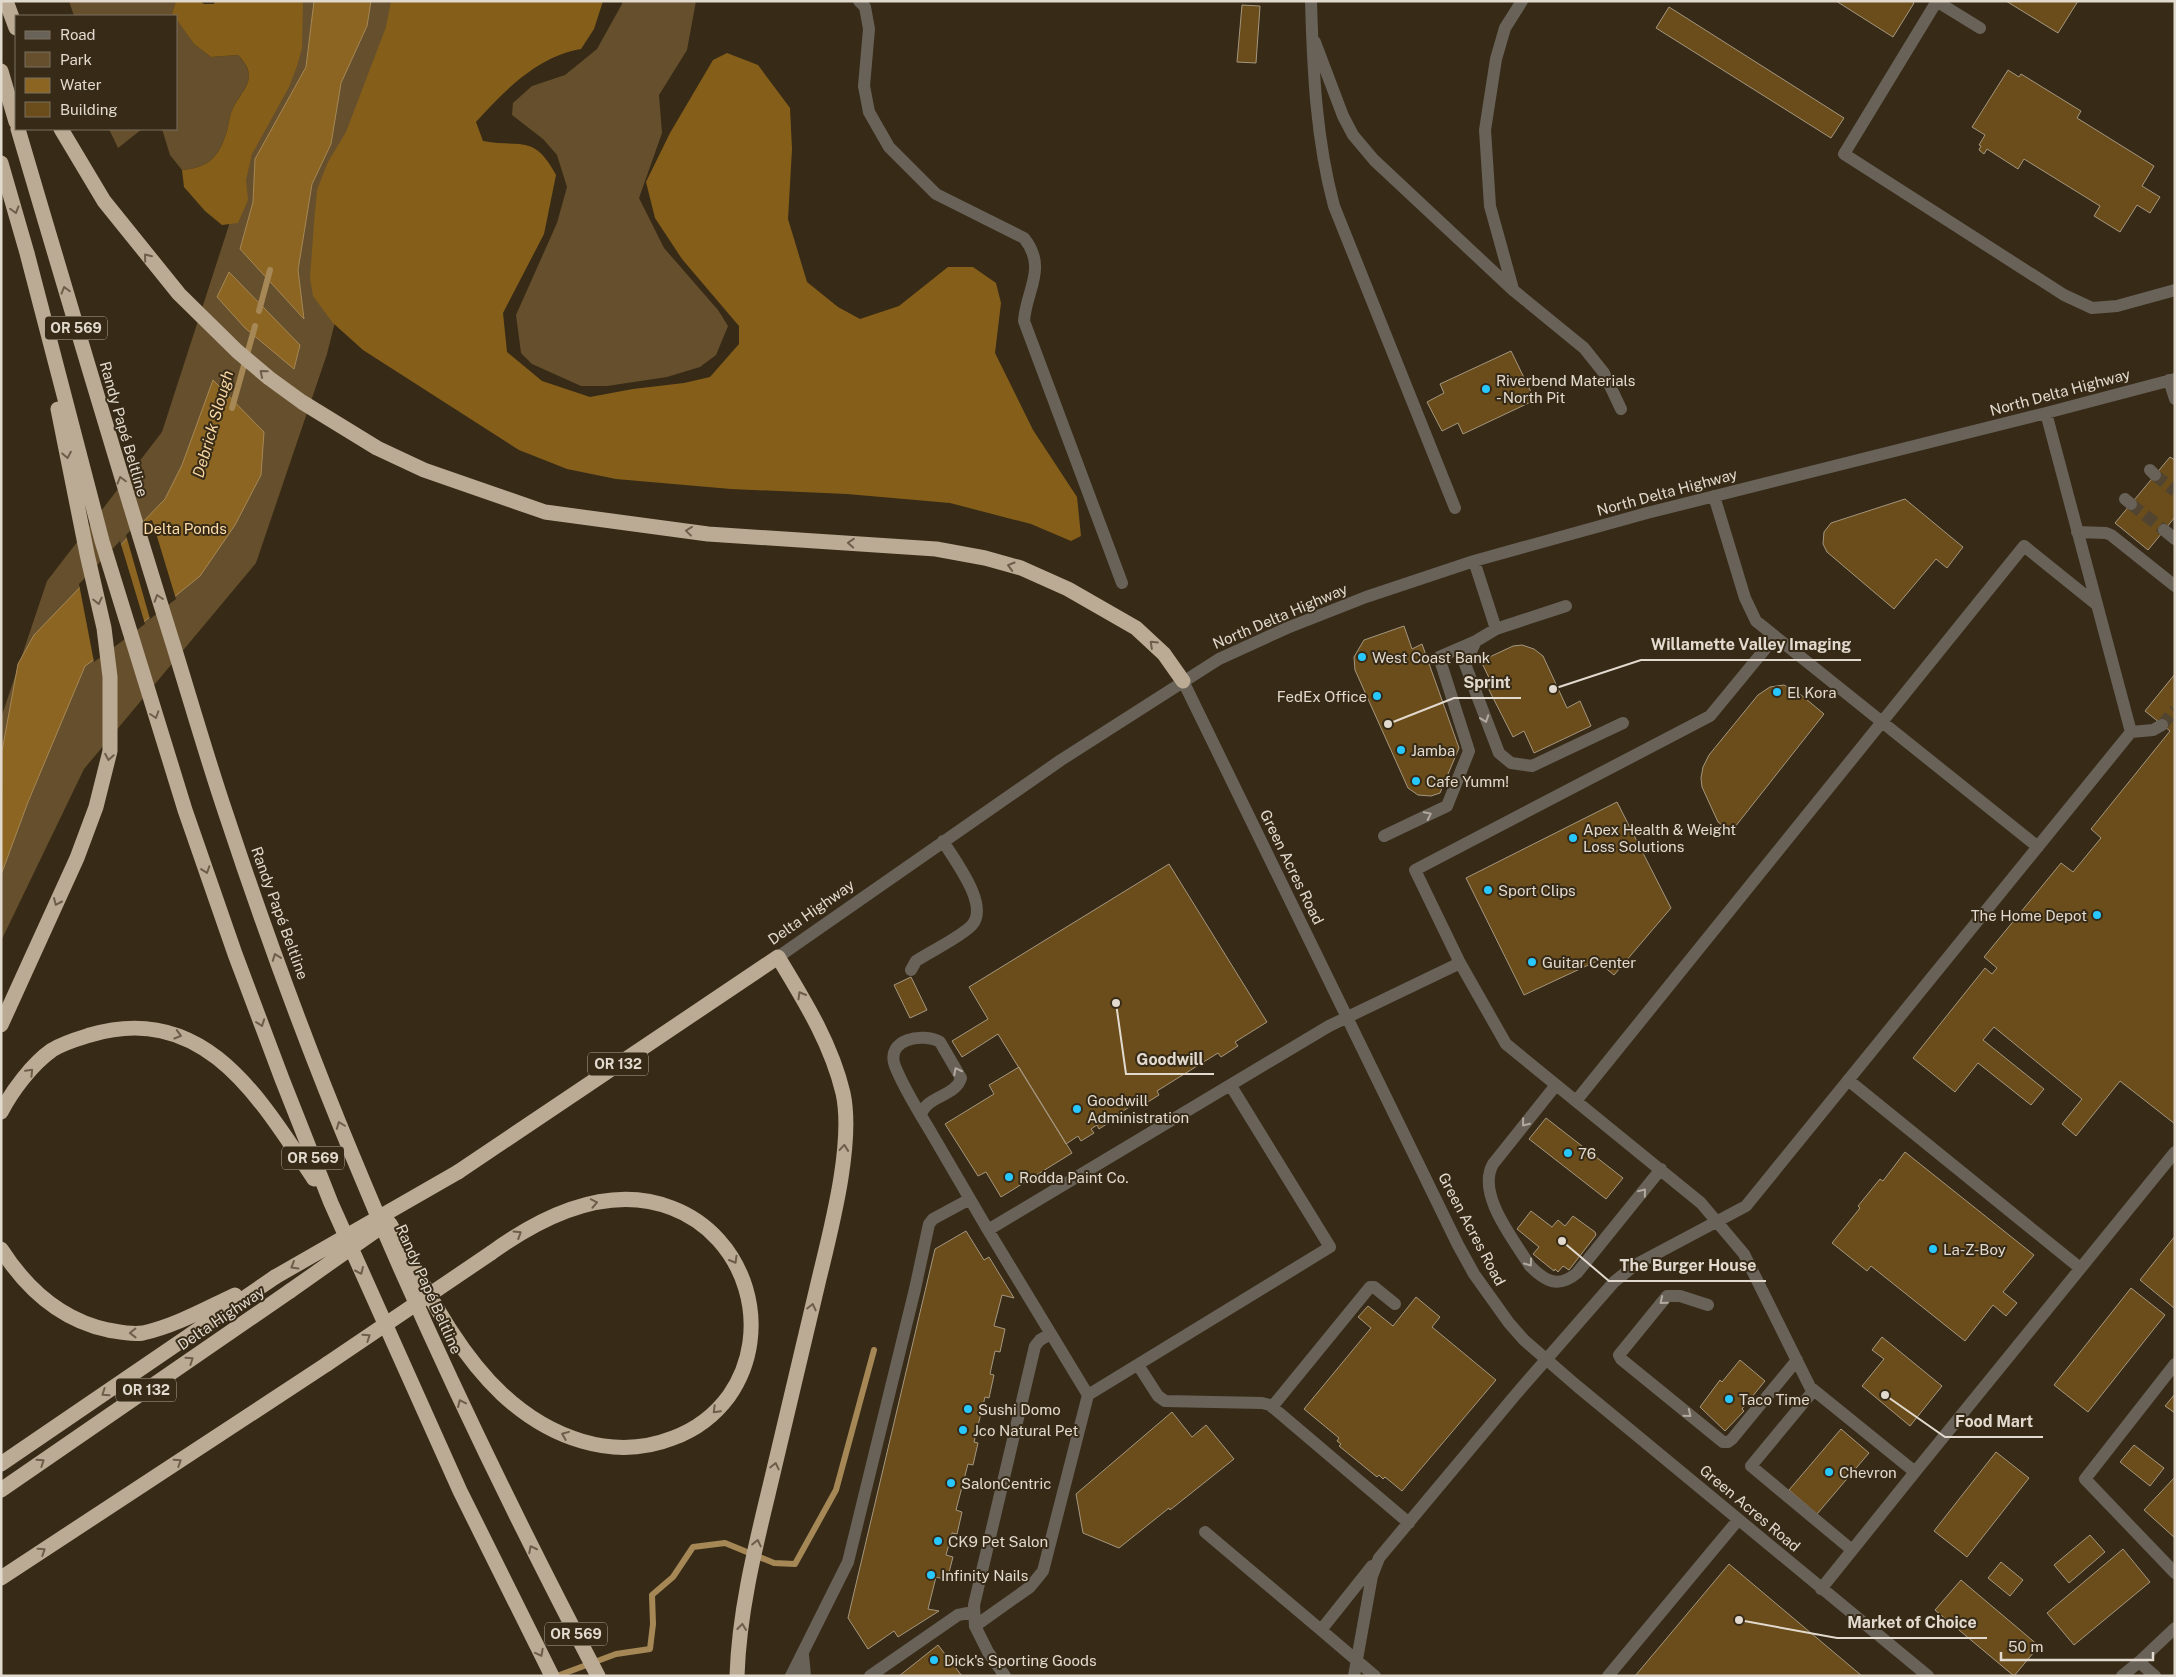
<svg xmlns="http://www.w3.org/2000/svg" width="2176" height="1677" viewBox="0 0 2176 1677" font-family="'Public Sans',sans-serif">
	<rect width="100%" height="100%" fill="#372b17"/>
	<path fill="#664f2c" d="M69 1H176L172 13 175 16H74Z
		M295 1H409L398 70 327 354 256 563 84 769 1 941V718L47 581 162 432 252 154Z
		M622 1H696L687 50 659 95 662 133 639 198 664 248 718 310 728 326 716 355 700 367 667 377 607 386H581L532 364 521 353 516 315 557 223 567 187 557 155 543 139 512 115 513 103 532 86 565 75 597 49 622 4Z
		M176 18 194 44 211 57 238 55C260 79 244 86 233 108 230 114 229 121 228 127 221 154 211 168 182 170L170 155 162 129H176Z
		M109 129H142L118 148Z"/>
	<path fill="#855f1a" d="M176 1H200L204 4H214L215 1H303L302 48 297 66 289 87 252 154 246 180 248 200 238 223 222 225 205 211 184 187 182 170C211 168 221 154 228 127 229 121 230 114 233 108 244 87 260 78 238 55L211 57 194 44 172 13Z
		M391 1H603L594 29 581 49C538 56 504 91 476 122L483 141C523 148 534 134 556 175L544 234 503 313 507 352 542 381 590 397 633 389 684 383 710 377 739 344V326L682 259 655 218 646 182 670 133 713 60 727 53 758 65 790 108 792 149 788 219 807 282 838 307 860 319 899 306 948 267H973L996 283 1001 303 995 353 1033 430 1077 497 1081 536 1071 541 1031 524 950 503 847 494 731 489 616 479 567 469 519 450 363 350 333 323 313 296 310 278 314 223 317 190 328 162 346 132 386 27Z"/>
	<path fill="#8c6522" stroke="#a68856" d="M314 1H371L367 26 341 83 331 144 312 184 298 270 304 319 240 249 253 202 255 159 306 67Z
		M229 272 300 345 294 369 245 328 217 297Z
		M213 380 264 432 261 475 235 525 200 576 124 638 85 666 28 802 1 875 2 751 18 664 34 635 165 499 182 465Z"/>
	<path fill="#372b17" d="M152 520 176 599 150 619 126 535 135 526Z
		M120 541 145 624 94 662 79 584Z"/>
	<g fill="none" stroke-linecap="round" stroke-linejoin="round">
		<path stroke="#a68856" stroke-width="6" d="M259 311 270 270
			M232 408 255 326
			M557 1676 616 1654 650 1649 653 1624 652 1595 673 1577 693 1547 725 1543 774 1563 795 1564 836 1490 874 1350"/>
	</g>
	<path fill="#6a4d1b" stroke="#a5967f" d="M1836 1H1912L1914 3 1893 37Z
		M2006 1H2078L2058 33Z
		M1242 5 1260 6 1256 63 1237 62Z
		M1669 7 1844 118 1831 138 1656 28Z
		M2008 70 2019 77 2021 74 2081 111 2077 118 2154 166 2142 186 2160 197 2150 213 2137 205 2120 232 2094 216 2100 206 2024 159 2018 169 1987 149 1984 154 1979 150 1981 146 1979 145 1985 135 1972 127Z
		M1511 351 1535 400 1463 434 1458 423 1442 431 1427 402 1444 393 1440 384Z
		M2170 457 2175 460V517L2148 550 2115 523Z
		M1905 499 1963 547 1947 568 1936 559 1894 609 1827 552 1823 544 1824 532 1831 523Z
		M1404 626 1412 649 1422 644 1459 748 1440 793 1431 796 1418 795 1408 788 1355 670 1354 657 1364 640Z
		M1522 645 1534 649 1543 656 1567 708 1580 701 1591 726 1534 753 1524 731 1513 737 1487 686 1492 684 1481 661 1513 646Z
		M2175 674V1124L2120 1081 2076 1136 2062 1124 2082 1099 1994 1027 1983 1040 2044 1089 2031 1105 1978 1063 1955 1092 1913 1058 1985 968 1992 974 1997 968 1984 957 2061 863 2073 872 2101 838 2091 829 2170 731 2145 711Z
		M1784 685 1800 694 1824 714 1731 832 1718 822 1702 787 1701 778 1703 767 1709 755 1758 695 1770 687Z
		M1617 802 1671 908 1614 975 1597 961 1524 995 1466 878Z
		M1169 864 1267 1022 1235 1042 1238 1046 1221 1057 1218 1053 1157 1091 1159 1095 1143 1105 1140 1100 1109 1120 1110 1122 1099 1129 1097 1125 1091 1129 1094 1133 1081 1141 1078 1136 1066 1144 998 1034 962 1057 952 1041 988 1019 969 987Z
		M911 977 927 1010 910 1018 894 985Z
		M1019 1067 1072 1153 1001 1197 986 1172 978 1176 945 1124 994 1094 989 1085Z
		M1546 1118 1623 1178 1606 1199 1529 1139Z
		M1905 1152 2034 1255 2003 1292 2017 1303 2006 1316 1993 1305 1965 1341 1871 1266 1867 1271 1832 1243 1860 1208 1858 1206 1880 1179 1883 1181Z
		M1531 1211 1552 1227 1558 1220 1565 1226 1573 1216 1595 1232 1596 1235 1569 1270 1563 1266 1558 1272 1555 1269 1554 1271 1533 1254 1539 1247 1517 1229Z
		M966 1231 984 1260 989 1257 1014 1298 1002 1295 994 1326 1005 1329 1000 1352 995 1351 990 1374 994 1375 989 1398 985 1397 974 1442 978 1443 973 1465 968 1464 956 1510 962 1512 957 1534 952 1533 946 1555 953 1557 947 1580 936 1577 928 1609 939 1611 898 1637 894 1631 868 1649 848 1618 935 1249Z
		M2175 1236V1307L2174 1308 2140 1280Z
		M2131 1288 2165 1315 2088 1412 2054 1385Z
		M1416 1297 1440 1317 1432 1327 1496 1380 1402 1491 1385 1477 1383 1479 1379 1475 1377 1477 1339 1446 1341 1444 1337 1441 1339 1438 1304 1409 1371 1328 1358 1317 1368 1306 1393 1326Z
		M1882 1337 1942 1386 1910 1426 1862 1386 1884 1359 1872 1350Z
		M1740 1360 1765 1381 1742 1409 1744 1411 1725 1431 1700 1407 1720 1380 1722 1382Z
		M2175 1394V1413L2165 1406Z
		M1172 1412 1192 1437 1206 1425 1234 1459 1170 1510 1169 1508 1119 1548 1083 1533 1076 1494Z
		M1841 1429 1869 1453 1817 1514 1789 1490Z
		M2134 1445 2164 1468 2150 1486 2120 1462Z
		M1996 1452 2029 1478 1967 1557 1934 1531Z
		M2175 1477V1538L2144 1510Z
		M2090 1535 2105 1552 2069 1583 2054 1565Z
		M2123 1549 2150 1582 2074 1645 2047 1613Z
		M2001 1562 2023 1580 2010 1596 1988 1578Z
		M1729 1564 1862 1676H1635Z
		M1961 1580 2039 1646 2014 1676 1935 1610Z
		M938 1645 962 1676H899Z"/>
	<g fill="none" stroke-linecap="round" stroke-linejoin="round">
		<path stroke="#514532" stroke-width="12" stroke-dasharray="12 6" stroke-linecap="butt" d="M2155 475 2175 491
			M2131 504 2164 530
			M2162 725 2175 710"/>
		<path stroke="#696259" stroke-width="12" d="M859 1 865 7 869 29 864 86 869 112 889 147 936 194 1024 238C1048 268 1026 290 1024 321L1122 583
			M1311 1C1313 71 1316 139 1334 206L1455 508
			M1936 1 1980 28
			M1937 1 1844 154 2064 295 2092 308 2117 306 2175 290
			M1315 42 1343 116 1353 135 1374 160 1513 290 1584 348 1604 373 1621 409
			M1513 289 1490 206 1485 130 1496 59 1505 28 1522 1
			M2169 380 2175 399
			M2150 470 2155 475
			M1714 496 1745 598 1756 621 2038 847
			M2125 499 2131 504
			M2164 530 2175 539
			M2077 532 2106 533 2111 535 2175 586
			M1474 561 1496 629
			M1775 637 1710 716 1415 870 1460 963 1506 1044 1701 1203 1744 1254 1810 1387 1915 1472 1821 1589
			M1476 641 1465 664 1499 753 1511 763 1532 766 1623 723
			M1183 681 1458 1245 1474 1274 1509 1323 1524 1340 1577 1386 1928 1676
			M2131 732 2153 730 2162 725
			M1384 836 1447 806 1469 751 1439 657 1476 641 1496 629 1566 606
			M778 957 1061 760 1219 659 1287 628 1366 597 1474 561 1647 513 2046 413 2175 379
			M911 970 916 961C931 951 961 937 972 925 990 905 954 860 943 841
			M1848 1080 2080 1268
			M1556 1085 1493 1164C1476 1194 1514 1240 1530 1266 1545 1281 1558 1289 1577 1273L1661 1169
			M1576 1101 2024 546 2096 604
			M921 1116C924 1096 956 1097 961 1078L940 1042C923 1032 885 1039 895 1066 904 1089 919 1112 932 1134 951 1166 969 1198 988 1230
			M1708 1305 1680 1296H1667L1619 1355 1621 1359 1723 1442H1728L1732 1439 1797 1360
			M2175 1364 2085 1479 2175 1573
			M1138 1365 1158 1396 1165 1401 1262 1403 1270 1405 1409 1523
			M1814 1390 1751 1466 1852 1550
			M1088 1395 1330 1247 1231 1086
			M1272 1407 1370 1287H1374L1395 1304
			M1915 1472 2175 1152
			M1205 1532 1321 1630 1372 1566
			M975 1626 974 1605 1035 1346 1040 1340 1050 1334
			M1321 1630 1375 1676
			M803 1655 805 1676
			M2139 1662 2155 1676
			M791 1676 848 1562 915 1289 929 1224 933 1219 970 1199
			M870 1676 958 1615 973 1612
			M1005 1676 988 1652 975 1626 1030 1587 1043 1571 1088 1395 988 1230 1329 1026 1460 963
			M1354 1676 1372 1576 1379 1558 1517 1393 1614 1282 1635 1265 1746 1206 2131 732 2046 413
			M1608 1676 1738 1520
			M2122 1676 2139 1662 2175 1628"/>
		<path stroke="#bbab94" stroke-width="15" d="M6 1 16 28
			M1 71 16 122
			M18 129C69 302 120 475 174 647 191 702 207 758 226 814 264 929 306 1044 353 1157 426 1334 509 1506 598 1676
			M61 129 104 201 179 294 237 351 269 378 302 402 377 448 424 470 545 512 708 534 936 549 985 558 1021 568 1068 589 1136 628 1164 654 1183 681
			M1 163 27 253 102 541 185 810 235 954 282 1079 331 1203 460 1491 552 1676
			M1 1025 77 858 96 807 110 751V677L104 628 87 554 58 409
			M1 1112C12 1091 32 1064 52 1050 63 1043 77 1039 90 1035 205 1001 260 1099 314 1179
			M458 1172 778 957C804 1000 831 1043 843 1093 854 1143 831 1229 819 1279 802 1348 786 1417 770 1486 755 1548 739 1612 737 1676
			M390 1224C423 1282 453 1348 502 1394 548 1437 612 1462 673 1438 695 1430 715 1415 729 1396 775 1330 746 1236 672 1208 608 1183 542 1216 491 1253
			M1 1249C26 1288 61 1320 108 1330 120 1332 131 1335 143 1333 175 1326 205 1309 235 1295
			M1 1464 275 1277
			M1 1490 290 1291
			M1 1578 327 1364"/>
		<path stroke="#bbab94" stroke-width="15" d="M275 1277 458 1172
			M290 1291 388 1222
			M327 1364 491 1253"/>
	</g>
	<defs><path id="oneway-chevron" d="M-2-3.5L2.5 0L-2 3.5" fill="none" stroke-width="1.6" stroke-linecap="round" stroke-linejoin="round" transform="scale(1.25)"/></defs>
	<g stroke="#6c5e49">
		<use href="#oneway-chevron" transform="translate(15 210) rotate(74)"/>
		<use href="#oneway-chevron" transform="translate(147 257) rotate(-129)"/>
		<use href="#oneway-chevron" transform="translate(65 290) rotate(-106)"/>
		<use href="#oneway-chevron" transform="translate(263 373) rotate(-140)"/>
		<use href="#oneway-chevron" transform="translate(67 455) rotate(79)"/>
		<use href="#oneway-chevron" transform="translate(121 480) rotate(-106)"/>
		<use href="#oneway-chevron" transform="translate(689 531) rotate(-173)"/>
		<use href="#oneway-chevron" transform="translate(851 543) rotate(-176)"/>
		<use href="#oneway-chevron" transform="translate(1011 566) rotate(-164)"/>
		<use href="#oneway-chevron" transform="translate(158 598) rotate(-108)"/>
		<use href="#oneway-chevron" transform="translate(98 601) rotate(77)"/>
		<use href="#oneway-chevron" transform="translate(1153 644) rotate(-137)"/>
		<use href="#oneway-chevron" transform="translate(155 715) rotate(72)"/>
		<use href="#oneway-chevron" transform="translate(109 757) rotate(100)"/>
		<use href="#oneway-chevron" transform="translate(206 870) rotate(71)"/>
		<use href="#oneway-chevron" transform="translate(57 902) rotate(114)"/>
		<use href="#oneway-chevron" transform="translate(276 957) rotate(-110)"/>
		<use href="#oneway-chevron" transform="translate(801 995) rotate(-120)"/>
		<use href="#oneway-chevron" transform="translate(261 1023) rotate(70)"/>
		<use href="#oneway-chevron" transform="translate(178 1035) rotate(16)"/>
		<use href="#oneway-chevron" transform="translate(30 1072) rotate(-46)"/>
		<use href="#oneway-chevron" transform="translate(340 1125) rotate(-111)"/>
		<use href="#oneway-chevron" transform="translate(844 1148) rotate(-85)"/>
		<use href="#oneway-chevron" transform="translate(594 1203) rotate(-11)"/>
		<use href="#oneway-chevron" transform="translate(518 1234) rotate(-32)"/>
		<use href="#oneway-chevron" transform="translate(734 1260) rotate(60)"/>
		<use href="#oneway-chevron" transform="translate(294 1266) rotate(150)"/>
		<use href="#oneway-chevron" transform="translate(360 1271) rotate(66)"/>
		<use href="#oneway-chevron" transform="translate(812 1307) rotate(-77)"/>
		<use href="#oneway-chevron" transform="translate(133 1333) rotate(179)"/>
		<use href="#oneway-chevron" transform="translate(367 1337) rotate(-34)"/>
		<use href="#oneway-chevron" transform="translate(190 1360) rotate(-34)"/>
		<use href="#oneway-chevron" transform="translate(105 1393) rotate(146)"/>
		<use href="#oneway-chevron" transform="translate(461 1403) rotate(-115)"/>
		<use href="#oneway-chevron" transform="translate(716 1410) rotate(135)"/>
		<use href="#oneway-chevron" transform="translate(565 1435) rotate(-158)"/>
		<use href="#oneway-chevron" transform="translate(41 1462) rotate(-34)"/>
		<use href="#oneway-chevron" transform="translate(178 1462) rotate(-33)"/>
		<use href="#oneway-chevron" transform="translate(775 1466) rotate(-77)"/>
		<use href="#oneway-chevron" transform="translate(757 1543) rotate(-78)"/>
		<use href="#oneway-chevron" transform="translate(532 1549) rotate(-117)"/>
		<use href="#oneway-chevron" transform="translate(42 1551) rotate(-33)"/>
		<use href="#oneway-chevron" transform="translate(742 1627) rotate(-83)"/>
		<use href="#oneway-chevron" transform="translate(540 1653) rotate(62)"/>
	</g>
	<g stroke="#b2aa9f">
		<use href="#oneway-chevron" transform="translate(1485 719) rotate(70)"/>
		<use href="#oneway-chevron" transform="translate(1428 815) rotate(-26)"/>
		<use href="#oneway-chevron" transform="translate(957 1071) rotate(-117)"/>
		<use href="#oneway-chevron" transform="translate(1525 1123) rotate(129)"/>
		<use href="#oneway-chevron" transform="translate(1643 1192) rotate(-51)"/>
		<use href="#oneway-chevron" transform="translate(1529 1263) rotate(54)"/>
		<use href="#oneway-chevron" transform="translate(1663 1301) rotate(141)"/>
		<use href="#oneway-chevron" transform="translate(1688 1414) rotate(39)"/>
	</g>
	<g fill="#28c8ff" stroke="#372b17" stroke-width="2">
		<circle cx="1486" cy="389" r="5"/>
		<circle cx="1362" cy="657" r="5"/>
		<circle cx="1777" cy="692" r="5"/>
		<circle cx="1377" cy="696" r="5"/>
		<circle cx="1401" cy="750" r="5"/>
		<circle cx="1416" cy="781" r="5"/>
		<circle cx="1573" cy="838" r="5"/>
		<circle cx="1488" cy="890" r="5"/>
		<circle cx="2097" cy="915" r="5"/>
		<circle cx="1532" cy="962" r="5"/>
		<circle cx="1077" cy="1109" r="5"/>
		<circle cx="1568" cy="1153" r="5"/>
		<circle cx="1009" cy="1177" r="5"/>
		<circle cx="1933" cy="1249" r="5"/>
		<circle cx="1729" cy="1399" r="5"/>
		<circle cx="968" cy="1409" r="5"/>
		<circle cx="963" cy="1430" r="5"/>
		<circle cx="1829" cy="1472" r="5"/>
		<circle cx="951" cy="1483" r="5"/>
		<circle cx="938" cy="1541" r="5"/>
		<circle cx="931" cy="1575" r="5"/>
		<circle cx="934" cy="1660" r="5"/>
	</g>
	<g text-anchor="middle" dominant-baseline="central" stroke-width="4" stroke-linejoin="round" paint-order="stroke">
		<g fill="#372b17" stroke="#afa697" stroke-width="1">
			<rect x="45" y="316.5" width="62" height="23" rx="4"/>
			<rect x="588" y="1052.5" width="60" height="23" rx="4"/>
			<rect x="282" y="1146.5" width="62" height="23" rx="4"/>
			<rect x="116" y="1378.5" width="60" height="23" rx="4"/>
			<rect x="545" y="1622.5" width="62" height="23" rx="4"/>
		</g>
		<g font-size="14" font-weight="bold" fill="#e2dace">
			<text x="76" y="328">OR 569</text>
			<text x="618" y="1064">OR 132</text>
			<text x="313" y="1158">OR 569</text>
			<text x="146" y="1390">OR 132</text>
			<text x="576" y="1634">OR 569</text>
		</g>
		<g font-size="15" fill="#e2dace" stroke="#372b17" text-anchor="start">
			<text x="1496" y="380">Riverbend Materials<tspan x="1496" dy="17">- North Pit</tspan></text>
			<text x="1372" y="657">West Coast Bank</text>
			<text x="1787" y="692">El Kora</text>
			<text x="1367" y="696" text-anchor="end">FedEx Office</text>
			<text x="1411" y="750">Jamba</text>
			<text x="1426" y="781">Cafe Yumm!</text>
			<text x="1583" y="829">Apex Health &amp; Weight<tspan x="1583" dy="17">Loss Solutions</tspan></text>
			<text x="1498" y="890">Sport Clips</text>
			<text x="2087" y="915" text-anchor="end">The Home Depot</text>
			<text x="1542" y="962">Guitar Center</text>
			<text x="1087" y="1100">Goodwill<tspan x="1087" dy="17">Administration</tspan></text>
			<text x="1578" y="1153">76</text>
			<text x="1019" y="1177">Rodda Paint Co.</text>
			<text x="1943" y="1249">La-Z-Boy</text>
			<text x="1739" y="1399">Taco Time</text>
			<text x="978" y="1409">Sushi Domo</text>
			<text x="973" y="1430">Jco Natural Pet</text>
			<text x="1839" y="1472">Chevron</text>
			<text x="961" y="1483">SalonCentric</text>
			<text x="948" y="1541">CK9 Pet Salon</text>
			<text x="941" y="1575">Infinity Nails</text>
			<text x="944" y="1660">Dick's Sporting Goods</text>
		</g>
		<g font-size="15" fill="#e2dace" stroke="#372b17">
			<text transform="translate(2060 392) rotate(-15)">North Delta Highway</text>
			<text transform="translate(124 429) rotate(74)">Randy Papé Beltline</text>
			<text transform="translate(1667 492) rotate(-15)">North Delta Highway</text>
			<text transform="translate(1280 616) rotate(-23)">North Delta Highway</text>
			<text transform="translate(1292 867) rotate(64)">Green Acres Road</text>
			<text transform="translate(811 912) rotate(-35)">Delta Highway</text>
			<text transform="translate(280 913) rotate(70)">Randy Papé Beltline</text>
			<text transform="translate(1472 1229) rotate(62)">Green Acres Road</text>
			<text transform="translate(429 1289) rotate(66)">Randy Papé Beltline</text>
			<text transform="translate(221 1318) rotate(-34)">Delta Highway</text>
			<text transform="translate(1750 1508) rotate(40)">Green Acres Road</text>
		</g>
		<g font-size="15" fill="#fedca9" stroke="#372b17">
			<text x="185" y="528">Delta Ponds</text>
		</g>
		<g font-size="16" font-style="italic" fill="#f6d5a2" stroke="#372b17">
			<text transform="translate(213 424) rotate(-74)">Debrick Slough</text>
		</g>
	</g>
	<path fill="none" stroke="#e2dace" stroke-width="2" d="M1553 689L1641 660H1861M1388 724L1454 698H1521M1116 1003L1126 1074H1214M1562 1241L1609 1281H1766M1885 1395L1945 1437H2043M1739 1620L1837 1638H1987"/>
	<g fill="#e2dace" stroke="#372b17" stroke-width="2">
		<circle cx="1553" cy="689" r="5"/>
		<circle cx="1388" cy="724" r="5"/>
		<circle cx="1116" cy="1003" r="5"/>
		<circle cx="1562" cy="1241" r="5"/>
		<circle cx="1885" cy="1395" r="5"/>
		<circle cx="1739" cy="1620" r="5"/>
	</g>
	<g font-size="16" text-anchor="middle" font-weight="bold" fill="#e2dace" stroke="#372b17" stroke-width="4" stroke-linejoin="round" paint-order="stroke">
		<text x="1751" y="650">Willamette Valley Imaging</text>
		<text x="1487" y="688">Sprint</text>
		<text x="1170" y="1065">Goodwill</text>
		<text x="1688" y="1271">The Burger House</text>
		<text x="1994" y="1427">Food Mart</text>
		<text x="1912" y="1628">Market of Choice</text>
	</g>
	<rect width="2176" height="1677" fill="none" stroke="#e2dace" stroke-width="5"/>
	<rect x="15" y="15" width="162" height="115" fill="#372b17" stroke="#7b7160"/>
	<rect x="25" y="31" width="25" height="8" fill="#696259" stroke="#7b7160"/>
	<text x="60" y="40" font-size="15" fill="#e2dace">Road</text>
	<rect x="25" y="52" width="25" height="15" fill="#664f2c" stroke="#7b7160"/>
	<text x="60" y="65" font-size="15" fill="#e2dace">Park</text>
	<rect x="25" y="78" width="25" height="15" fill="#8c6522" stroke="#7b7160"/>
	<text x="60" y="90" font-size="15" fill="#e2dace">Water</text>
	<rect x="25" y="102" width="25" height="15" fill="#6a4d1b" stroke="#7b7160"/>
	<text x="60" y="115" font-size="15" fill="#e2dace">Building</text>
	<path d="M2001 1652v8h152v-8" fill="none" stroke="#e2dace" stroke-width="2.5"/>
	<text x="2008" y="1652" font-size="15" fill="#e2dace" stroke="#372b17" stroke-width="4" paint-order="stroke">50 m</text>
</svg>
